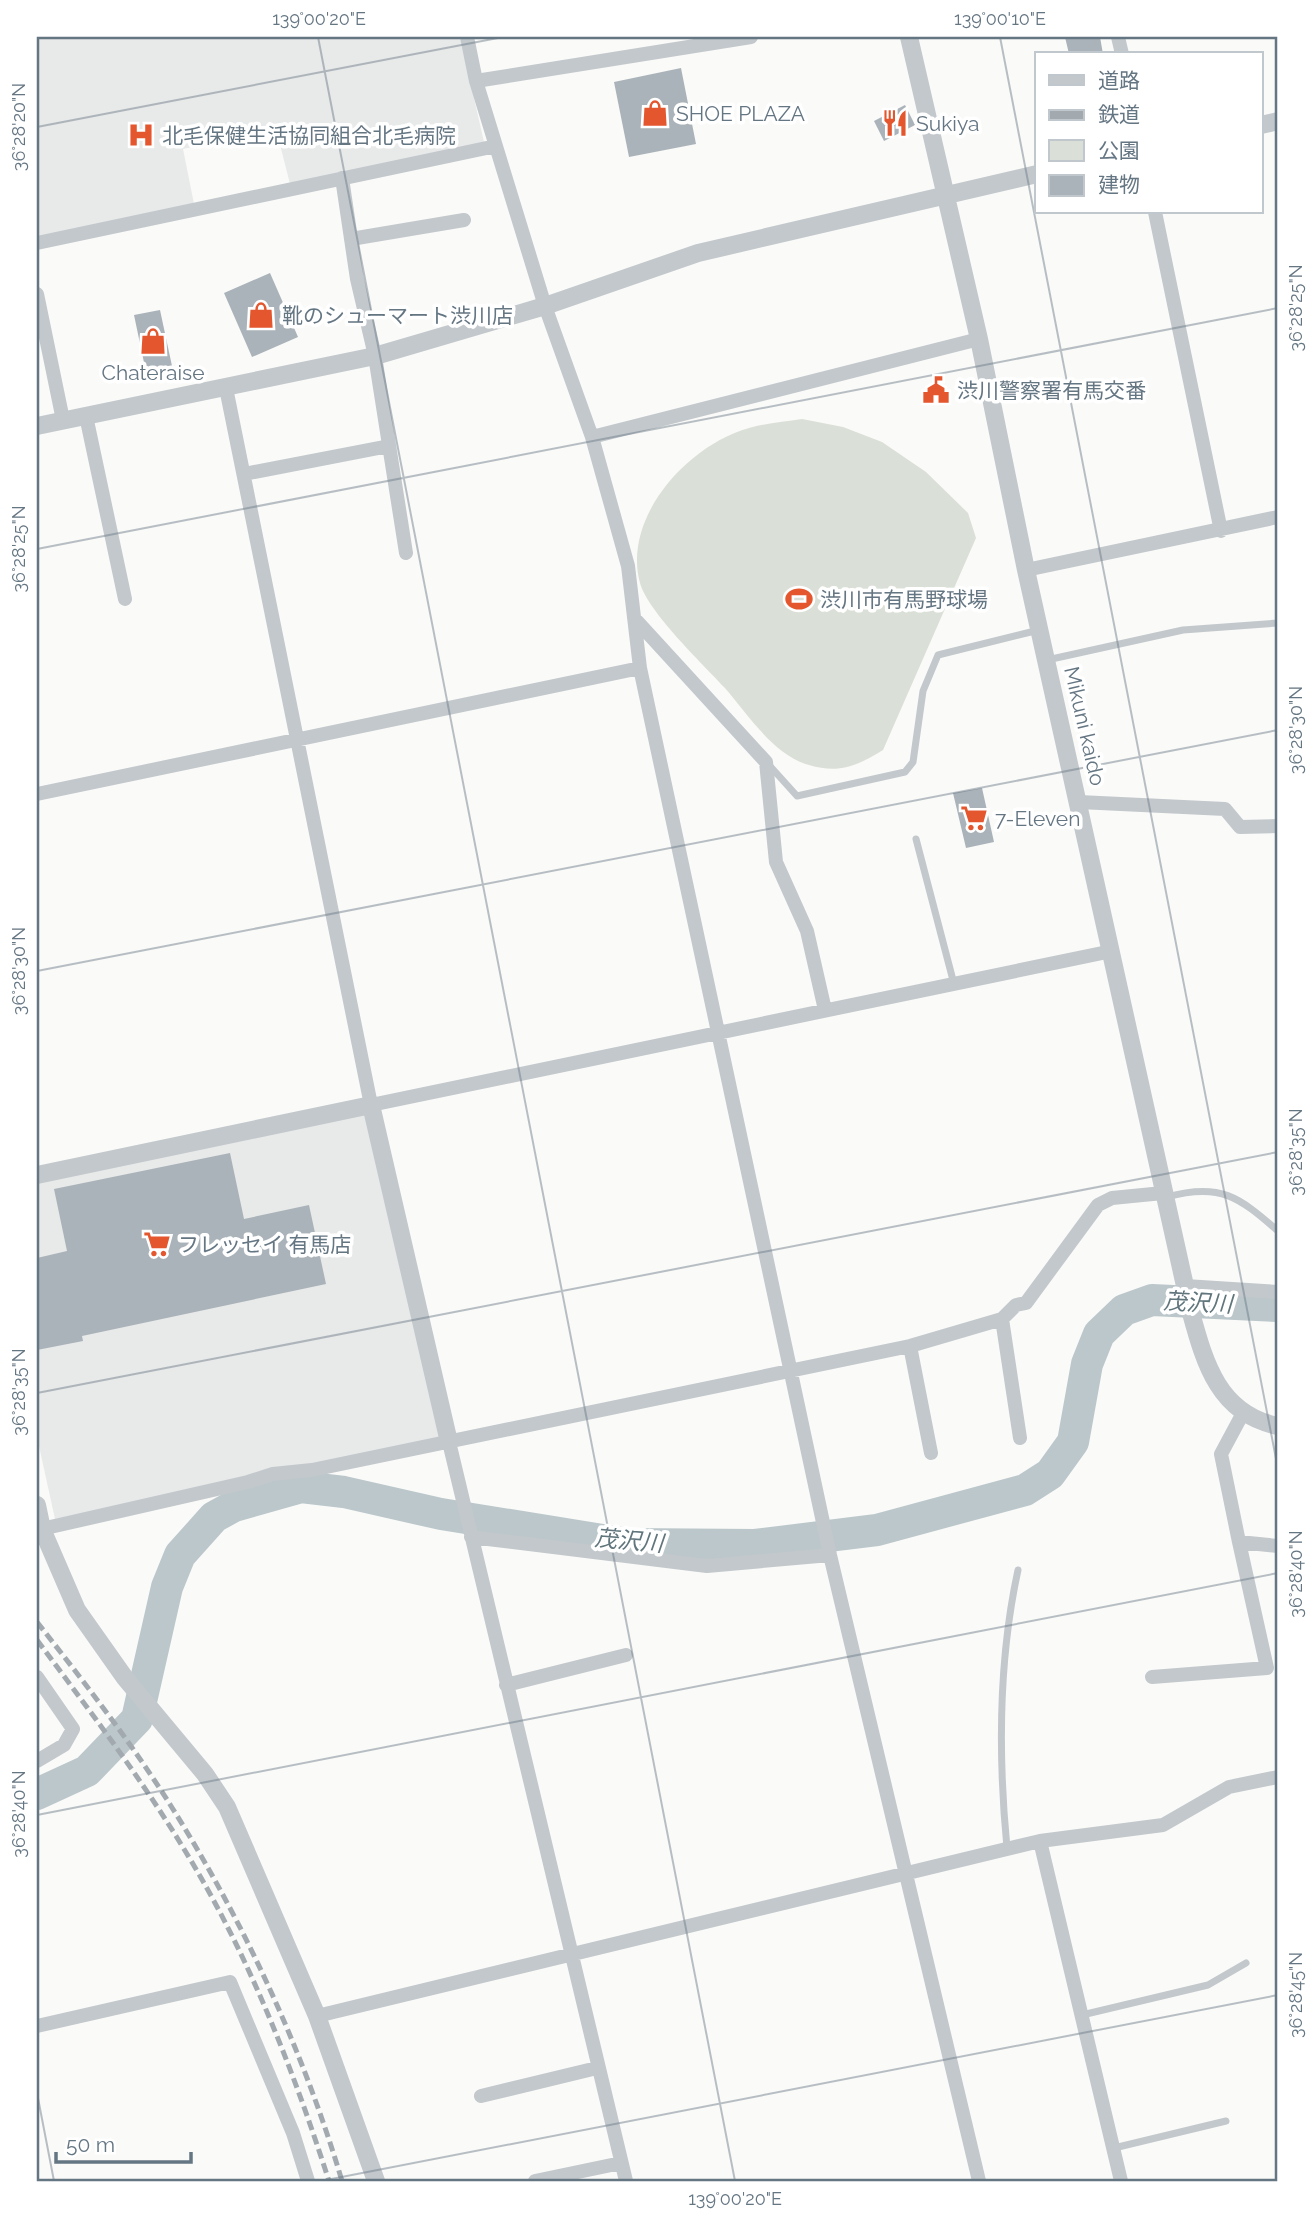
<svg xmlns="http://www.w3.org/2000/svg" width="1315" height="2218" viewBox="0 0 1315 2218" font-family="Raleway,'Noto Sans JP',sans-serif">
	<rect width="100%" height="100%" fill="#fafaf8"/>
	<path fill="#e8e9e9" d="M37 37H460L484 142 290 184 276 129 183 149 194 204 41 237 37 235Z
		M364 1112 443 1438 55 1519 37 1437V1180Z"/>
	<path fill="#dadfd7" d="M802 419 843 427 882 442 926 472 968 513 976 538 883 750C857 766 839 774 809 765 773 755 747 713 724 687 702 663 648 612 640 583 622 517 688 445 749 428 766 423 784 422 802 419Z"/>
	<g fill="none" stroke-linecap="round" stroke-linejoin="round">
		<path stroke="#bbc7cb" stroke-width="32" d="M37 1794 87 1771 137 1719 167 1587 180 1555 214 1517 234 1506 301 1487 344 1492 441 1514 627 1544 755 1545 877 1530 1025 1490 1050 1474 1073 1442 1087 1364 1099 1334 1124 1310 1152 1300 1278 1306"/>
	</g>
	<path fill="#aab3b9" d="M1065 37H1100L1103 54H1069Z
		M681 68 696 144 629 157 614 82Z
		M905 105 915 125 884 141 874 121Z
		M270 273 298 337 252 357 224 293Z
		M160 310 172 366 146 372 134 315Z
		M982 788 994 842 966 848 953 793Z
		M230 1153 244 1219 309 1205 326 1284 82 1336 83 1341 37 1350V1258L67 1251 54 1189Z"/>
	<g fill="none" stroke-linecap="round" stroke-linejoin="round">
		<path stroke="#c3c8cc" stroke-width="7" d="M1047 660 1183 630 1278 623
			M769 765 797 796 905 772 913 762 923 691 938 655 1039 630
			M916 839 954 984
			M1167 1197C1220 1182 1239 1197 1278 1231
			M1007 1848C998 1755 998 1662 1018 1570
			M1082 2015 1208 1985 1246 1963
			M1114 2148 1226 2121"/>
		<path stroke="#c3c8cc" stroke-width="14" d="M467 37 476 81 545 306 592 437 628 566 640 668 830 1555 979 2181
			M1118 37 1122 54
			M476 81 751 37
			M342 178 357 279 375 356 406 553
			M1155 212 1221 531
			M351 239 464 220
			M37 243 496 146
			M37 294 63 420
			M226 388 371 1105 1112 951
			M86 416 125 599
			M592 437 979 339
			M244 474 389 446
			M1026 570 1278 517
			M634 618 766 762 776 862 807 931 825 1010
			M37 794 640 668
			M1079 802 1225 809 1240 827 1278 826
			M1185 1286 1278 1292
			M1002 1319 1020 1438
			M910 1346 931 1453
			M1243 1413 1221 1454 1239 1542 1278 1546
			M449 1442 626 2181
			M37 1530 248 1482 273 1474 312 1470 910 1346 1002 1319 1016 1305 1026 1303 1098 1205 1112 1198 1163 1193
			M471 1537 707 1566 830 1555
			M37 1677 73 1729 64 1745 37 1761
			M1152 1677 1267 1668 1239 1542
			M506 1685 626 1655
			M1040 1841 1121 2181
			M317 2016 1040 1841 1163 1825 1229 1787 1278 1777
			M37 2026 230 1982 293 2133 308 2181
			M481 2096 597 2068
			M535 2181 621 2163"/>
		<path stroke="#c3c8cc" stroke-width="18" d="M909 37 979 339 1026 570 1191 1313C1205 1364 1219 1414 1278 1426
			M1261 125 1278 121
			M37 426 375 356 545 306 698 253 1037 174
			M37 1175 371 1105 449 1442
			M37 1505 42 1529 77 1610 125 1678 205 1774 227 1807 317 2016 376 2181"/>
		<path stroke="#a2aab0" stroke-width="5" stroke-dasharray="10 5" stroke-linecap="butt" d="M37 1622C84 1682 131 1742 171 1806 244 1922 303 2050 342 2181
			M37 1640C89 1710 142 1779 187 1854 249 1956 293 2069 329 2181"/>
	</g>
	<path fill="none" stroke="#657683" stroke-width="2" stroke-opacity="0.45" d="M318 37 735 2181M1000 37 1278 1469M37 127 503 37M37 549 1278 308M37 971 1278 730M37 1393 1278 1152M37 1815 1278 1573M37 2093 54 2181M321 2181 1278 1995"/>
	<defs>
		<symbol id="shop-bare" viewBox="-9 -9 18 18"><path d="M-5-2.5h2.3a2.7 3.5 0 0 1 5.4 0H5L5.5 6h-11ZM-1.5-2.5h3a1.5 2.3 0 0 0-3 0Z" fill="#e4572e" stroke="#fff" stroke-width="2.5" paint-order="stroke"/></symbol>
		<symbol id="restaurant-bare" viewBox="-9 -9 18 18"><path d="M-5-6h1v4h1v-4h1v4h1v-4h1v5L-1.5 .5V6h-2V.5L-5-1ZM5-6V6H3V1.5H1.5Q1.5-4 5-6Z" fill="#e4572e" stroke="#fff" stroke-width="2.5" paint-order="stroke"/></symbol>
		<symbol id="hospital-bare" viewBox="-9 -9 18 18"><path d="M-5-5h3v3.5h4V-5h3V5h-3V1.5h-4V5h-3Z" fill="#e4572e" stroke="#fff" stroke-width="2.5" paint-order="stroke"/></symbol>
		<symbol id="civic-bare" viewBox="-9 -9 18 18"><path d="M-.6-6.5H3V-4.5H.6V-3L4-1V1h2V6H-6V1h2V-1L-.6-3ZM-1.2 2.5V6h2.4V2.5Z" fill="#e4572e" stroke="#fff" stroke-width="2.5" paint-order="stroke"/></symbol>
		<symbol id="stadium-bare" viewBox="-9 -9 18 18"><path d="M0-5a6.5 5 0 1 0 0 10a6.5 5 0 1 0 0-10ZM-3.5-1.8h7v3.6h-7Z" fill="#e4572e" stroke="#fff" stroke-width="2.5" paint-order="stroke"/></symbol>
		<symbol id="supermarket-bare" viewBox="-9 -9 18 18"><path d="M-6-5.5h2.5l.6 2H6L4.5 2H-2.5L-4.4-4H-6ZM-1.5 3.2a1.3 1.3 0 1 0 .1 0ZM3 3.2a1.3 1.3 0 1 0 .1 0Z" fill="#e4572e" stroke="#fff" stroke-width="2.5" paint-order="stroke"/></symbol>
	</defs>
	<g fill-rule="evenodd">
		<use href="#shop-bare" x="636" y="94" width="38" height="38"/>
		<use href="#restaurant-bare" x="876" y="104" width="38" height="38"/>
		<use href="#hospital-bare" x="122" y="116" width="38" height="38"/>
		<use href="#shop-bare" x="242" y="296" width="38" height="38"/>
		<use href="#shop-bare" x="134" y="322" width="38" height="38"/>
		<use href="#civic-bare" x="917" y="371" width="38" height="38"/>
		<use href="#stadium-bare" x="780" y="580" width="38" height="38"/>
		<use href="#supermarket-bare" x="955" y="799" width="38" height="38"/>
		<use href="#supermarket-bare" x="138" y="1225" width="38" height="38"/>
	</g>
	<g text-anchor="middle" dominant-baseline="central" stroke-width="7" stroke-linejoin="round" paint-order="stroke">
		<g font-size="21" fill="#657683" stroke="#fff" text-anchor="start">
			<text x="676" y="113">SHOE PLAZA</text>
			<text x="916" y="123">Sukiya</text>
			<text x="162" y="135">北毛保健生活協同組合北毛病院</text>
			<text x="282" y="315">靴のシューマート渋川店</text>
			<text x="153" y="372" text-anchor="middle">Chateraise</text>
			<text x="957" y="390">渋川警察署有馬交番</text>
			<text x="820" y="599">渋川市有馬野球場</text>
			<text x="995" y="818">7-Eleven</text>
			<text x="178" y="1244">フレッセイ 有馬店</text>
		</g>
		<g font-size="21" fill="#657683" stroke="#fff">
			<text transform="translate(1085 726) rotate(77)">Mikuni kaido</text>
		</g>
		<g font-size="23" font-style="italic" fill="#60757c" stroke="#fff">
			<text transform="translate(1198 1302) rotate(3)">茂沢川</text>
			<text transform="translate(629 1540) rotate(5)">茂沢川</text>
		</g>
	</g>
	<rect width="1315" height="2218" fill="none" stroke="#ffffff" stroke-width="77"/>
	<rect x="1035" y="52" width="228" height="161" fill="#ffffff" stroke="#c1c8cd" stroke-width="2"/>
	<rect x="1049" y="75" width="35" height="10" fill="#c3c8cc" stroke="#c1c8cd" stroke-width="2"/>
	<text x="1098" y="88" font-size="21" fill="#657683">道路</text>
	<rect x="1049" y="110" width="35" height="10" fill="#a2aab0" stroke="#c1c8cd" stroke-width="2"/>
	<text x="1098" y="122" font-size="21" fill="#657683">鉄道</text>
	<rect x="1049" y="140" width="35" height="21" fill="#dadfd7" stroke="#c1c8cd" stroke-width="2"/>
	<text x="1098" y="158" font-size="21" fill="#657683">公園</text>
	<rect x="1049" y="175" width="35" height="21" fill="#aab3b9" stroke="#c1c8cd" stroke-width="2"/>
	<text x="1098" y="192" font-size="21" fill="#657683">建物</text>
	<path d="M56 2152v10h135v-10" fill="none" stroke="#657683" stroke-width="3.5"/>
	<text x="66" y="2152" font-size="21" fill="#657683" stroke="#ffffff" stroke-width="5" paint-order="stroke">50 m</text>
	<rect x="38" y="38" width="1238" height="2142" fill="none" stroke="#657683" stroke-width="2.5"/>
	<g font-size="18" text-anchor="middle" fill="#657683">
		<text x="319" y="25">139°00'20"E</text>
		<text x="1000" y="25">139°00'10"E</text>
		<text transform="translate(19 127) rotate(-90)" y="6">36°28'20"N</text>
		<text transform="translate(1296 308) rotate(-90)" y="6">36°28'25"N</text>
		<text transform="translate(19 549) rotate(-90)" y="6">36°28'25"N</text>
		<text transform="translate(1296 730) rotate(-90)" y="6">36°28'30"N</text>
		<text transform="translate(19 971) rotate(-90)" y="6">36°28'30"N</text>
		<text transform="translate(1296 1152) rotate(-90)" y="6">36°28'35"N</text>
		<text transform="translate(19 1392) rotate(-90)" y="6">36°28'35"N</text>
		<text transform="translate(1296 1574) rotate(-90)" y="6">36°28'40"N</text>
		<text transform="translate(19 1814) rotate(-90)" y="6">36°28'40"N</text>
		<text transform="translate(1296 1995) rotate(-90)" y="6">36°28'45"N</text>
		<text x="735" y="2205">139°00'20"E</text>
	</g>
</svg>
